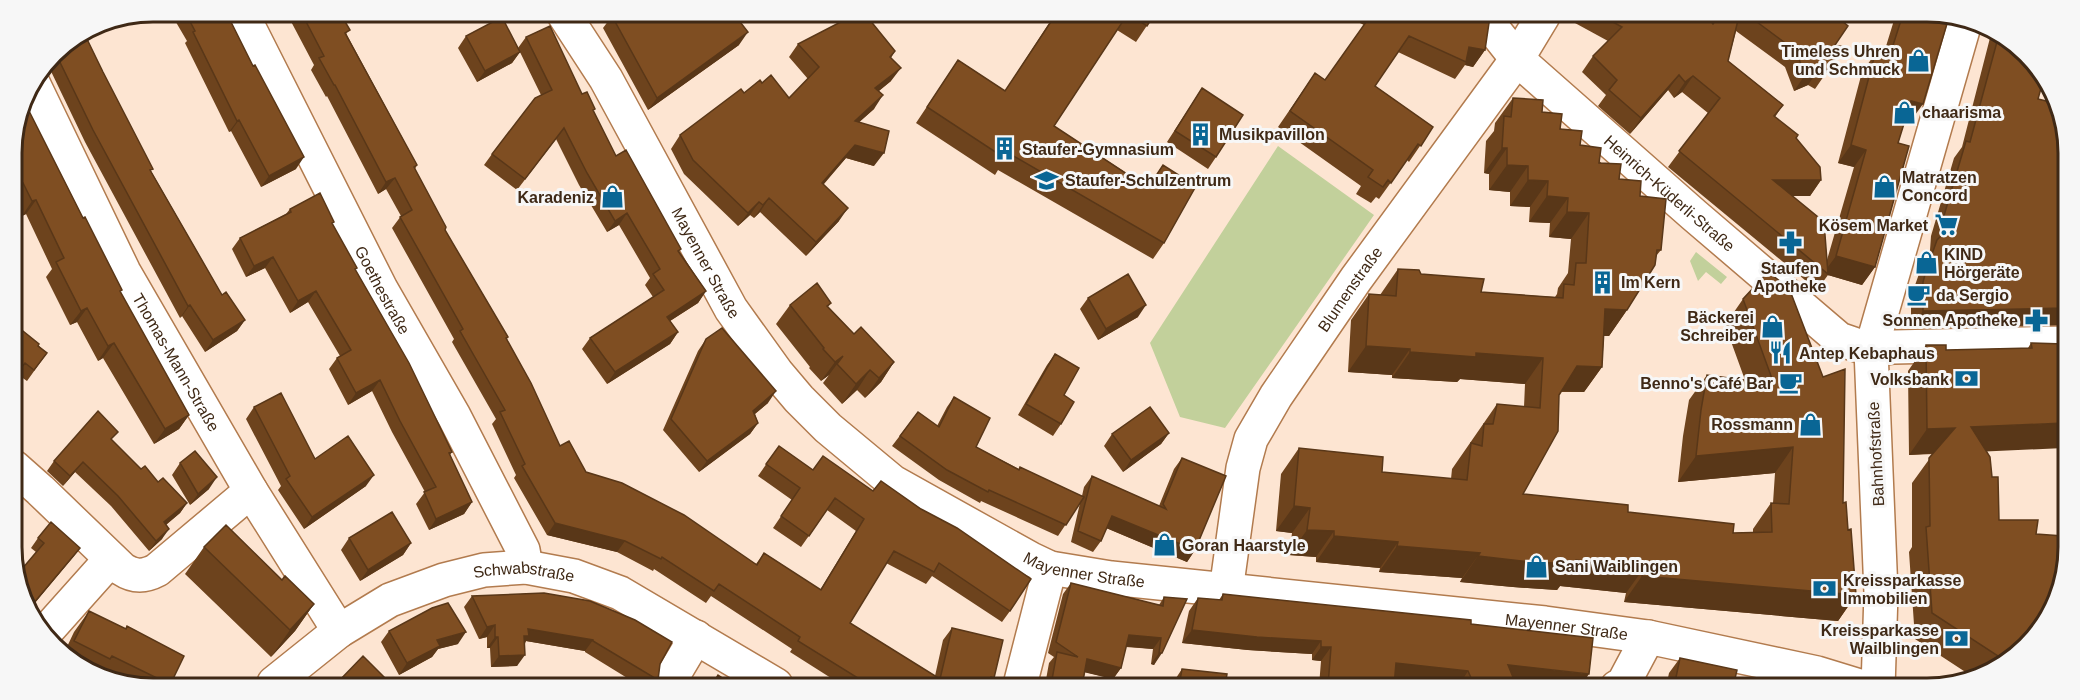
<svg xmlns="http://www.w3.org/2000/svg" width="2080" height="700" viewBox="0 0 2080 700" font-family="Arial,sans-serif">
	<rect width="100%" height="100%" fill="#fde5d2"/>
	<path fill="#c2d09b" d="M1278 146 1374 215 1225 428 1180 417 1150 343Z
		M1696 252 1727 277 1721 284 1706 272 1698 281 1690 261Z"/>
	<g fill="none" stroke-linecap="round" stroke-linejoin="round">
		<defs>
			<g id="minor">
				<path id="s1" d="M241 12 381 289 454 416 523 550 526 567"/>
				<path id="s2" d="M563 13 606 79 731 309 777 373 799 399 828 428 893 482 1031 559 1050 568 1111 578 1545 623 1648 637 1817 673 1866 688"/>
				<path id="s3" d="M1483 16 1517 59 1694 215 1839 339 1871 350 1894 347 2064 343"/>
				<path id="s4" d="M33 83 124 272 251 491 339 631"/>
				<path d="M14 467 40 490 122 569C134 577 144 577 157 570L251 491"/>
				<path id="s5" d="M1226 591 1243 468 1251 439 1276 396 1356 279 1517 59 1543 16"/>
				<path d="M44 634 111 559"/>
				<path id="s6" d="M274 683 339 631 390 600 444 580 484 570 526 567 574 576 620 593 776 685"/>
				<path d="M668 684 696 637"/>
				<path d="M1020 685 1050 568"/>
				<path d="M1617 687 1623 684 1648 637"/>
				<path d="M1878 688 1881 593 1871 350 1966 19"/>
			</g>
		</defs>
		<use href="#minor" stroke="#b27b4e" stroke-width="36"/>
		<use href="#minor" stroke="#fff" stroke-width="33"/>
	</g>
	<path fill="#6d431d" d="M170 12H226L296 169 261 187 231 131 229 132 185 43 187 41Z
		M286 12 340 13 347 35 417 165 415 169 445 230 508 337 507 339 560 446 586 472 756 564 764 553 820 590 856 531 827 510 801 547 773 528 792 500 758 476 779 446 1010 611 1002 622 932 576 926 584 886 563 850 623 935 676 943 640 952 628 994 678 990 685H842L790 652 792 649 711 596 706 603 654 569 653 571 617 552 547 535 514 478 516 475 492 424 496 419 452 342 454 339 392 228 401 216 386 189 378 194 327 96 326 97 311 70 314 65Z
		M1055 14 1154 15 1136 42 1117 30 1054 126 1148 187 1163 165 1164 243 1153 259 998 170 995 175 916 123 958 60 1005 91Z
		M1349 15 1484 16 1485 50 1473 67 1465 65 1455 79 1398 52 1375 86 1433 127 1409 162 1407 160 1379 199 1376 197 1371 203 1356 194 1361 186 1278 127 1315 73 1325 80 1364 25 1348 17Z
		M612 16 739 45 648 110 603 28Z
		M1577 16H1707L1713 24 1719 16 1819 17 1835 45 1844 47 1815 89 1808 85 1794 91 1785 67 1736 31 1728 61 1783 105 1775 117 1796 139 1821 180 1810 196H1792L1827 260 1854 167 1838 163 1862 72 1875 54 1883 56 1895 17H1949L1910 122 1905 120 1898 143 1875 267 1862 285 1828 275 1817 290 1668 167 1708 113 1682 92 1674 98 1668 90 1630 134 1598 106 1606 95 1582 72 1593 56 1608 41 1575 23Z
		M84 33 151 171 222 295 245 320 237 331 205 352 182 316 180 318 85 142 47 63 54 53Z
		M1991 34 2033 60 2038 99 2065 126 2064 325 1911 328V298L1914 288 1925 257 1930 250 1931 236 1954 158 1962 147Z
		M466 36 520 52 512 63 477 82 458 48Z
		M526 37 582 94 593 112 616 156 706 291 698 303 670 321 678 332 670 344 607 384 582 349 590 338 653 297 645 285 650 278 619 225 607 232 579 185 556 139 517 190 484 165 492 154 541 95 518 48Z
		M798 44 895 51 891 58V81L879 91 874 109 859 122 874 166 846 158 823 184 839 221 806 256 760 212 754 218 750 215 738 226 684 174 671 149 680 135 744 93 762 83 789 98 808 79 789 57Z
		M1202 88 1216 157 1208 169 1167 142Z
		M1513 98 1542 112 1640 196 1661 250 1656 256 1627 310 1609 336H1604L1602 367 1584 392H1561L1559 395 1523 494 1628 512 1733 533 1753 532V529L1771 503H1773L1775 473 1678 482 1683 436 1689 400 1707 375 1745 380 1725 325 1743 299 1843 503 1848 530 1856 595 1838 621 1624 602 1626 593 1560 586 1557 590 1513 587 1460 582 1462 578 1379 572 1380 568 1316 562V557L1289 555 1292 533 1276 531 1281 474 1299 448 1382 472 1451 479 1452 469 1497 404 1524 407 1525 384 1460 379 1457 382 1392 378V375L1348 372 1351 320 1369 294 1380 295 1398 269 1421 274 1481 292 1555 297 1557 294 1558 288 1568 273 1571 239 1549 237 1550 223 1529 222 1530 207 1510 206V192L1489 190V174L1484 173 1486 141 1494 131 1495 123Z
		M31 116 120 292 189 415 179 429 154 444 103 358 98 361 77 322 70 325 46 277 52 269 26 214 22 216 13 198 12 145Z
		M290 209 332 224 357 268 355 270 452 452 450 455 472 502 464 514 429 530 416 504 425 492 392 432 372 391 348 405 329 369 337 358 340 356 308 302 290 313 265 268 246 277 232 249 240 238 286 214Z
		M1088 298 1138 317 1098 340 1080 309Z
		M831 303 828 307 854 334 894 362 881 382 865 398 857 390 842 404 823 383 829 375 821 381 809 368 810 367 776 324 790 305Z
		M13 323 47 353 27 381 17 374 14 378Z
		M706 339 768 403 755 414 758 423 750 434 699 472 663 430 698 351Z
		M2031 343 2064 344 1987 451 1999 520 2013 659 1970 675 1915 639 1909 552 1912 547V483L1933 454 1909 455 1908 371 1926 345 1946 350 2028 348Z
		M1055 354 1064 395 1061 424 1053 436 1018 415 1047 365Z
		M954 397 976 447 1019 469 1082 496 1084 487 1092 476 1159 506 1174 469 1182 458 1195 550 1187 562 1106 528 1101 541 1093 552 1071 542 1080 503 1058 536 981 501 980 503 939 480 892 446 918 412 937 426 947 407Z
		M254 407 315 459 366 486 304 529 278 490 281 486 246 419Z
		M1169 433 1161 444 1123 472 1104 446 1112 434Z
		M112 440 141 469 187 503 180 513 166 525 162 539 149 551 111 506 75 472 63 486 47 471 54 461Z
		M180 463 209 489 190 505 172 475Z
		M38 538 80 548 73 557 34 604 36 552 31 548Z
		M349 538 411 543 403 555 360 581 341 550Z
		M204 547 282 580 314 604 295 631 271 657 185 574Z
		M1071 583 1159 605 1164 597 1187 599 1154 665 1151 664 1153 649 1126 647 1121 668 1113 679 1085 672 1082 686 1045 685 1049 663 1054 657 1048 653 1063 594Z
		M1223 594 1471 624 1580 687 1514 680 1517 687H1460L1459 685 1395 677 1394 686H1319L1321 661 1312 660V654L1248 650 1182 643 1189 611 1198 598 1219 600Z
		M472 596 660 664 658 680 655 684H637L585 652V651L526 641 517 666 491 667 490 648H487V637L479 639 464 607Z
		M89 611 125 629 127 626 171 683H117L65 651 74 632Z
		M389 631 458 644 438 649 432 657 399 675 381 642Z
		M1680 658 1733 687H1666L1669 673Z
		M1182 669 1225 686H1173L1174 681Z"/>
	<path fill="#593718" d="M748 32 739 45 648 110 657 98Z
		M1469 47 1485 50 1473 67 1465 65 1466 62Z
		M520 52 512 63 477 82 485 71Z
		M901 68 891 81 866 101 875 88Z
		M1819 69 1808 85 1794 91 1805 75Z
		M1679 75 1668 90 1630 134 1641 118Z
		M1693 76 1682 92 1674 98 1685 82Z
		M883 95 874 109 846 134 855 121Z
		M1911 101 1923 104 1910 122 1898 119Z
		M239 120 231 131 229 132 237 121Z
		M855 145 884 153 874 166 846 158 813 197 822 183Z
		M1851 145 1866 150 1854 167 1838 163Z
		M1502 148H1507L1489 174 1484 173Z
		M304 157 296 169 261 187 269 176Z
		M1507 165 1528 166 1510 192 1489 190Z
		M395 178 386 189 378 194 386 182Z
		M1528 180 1548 181 1530 207 1510 206Z
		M1773 180H1821L1810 196H1762Z
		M23 183 13 197V195L20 184Z
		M1547 196 1568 198 1550 223 1529 222Z
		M769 198 760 212 754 218 763 205Z
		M36 200 26 214 22 216 32 201Z
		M759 202 750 215 738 226 748 213Z
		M848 208 839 221 806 256 816 242Z
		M1567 212 1589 213 1571 239 1549 237Z
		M627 213 619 225 607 232 615 221Z
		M1836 256 1875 267 1862 285 1828 275 1825 271Z
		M273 257 265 268 246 277 254 266Z
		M316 291 308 302 290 313 298 301Z
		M706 291 698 303 659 328 667 317Z
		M190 305 182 316 180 318 188 306Z
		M1146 305 1138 317 1098 340 1106 329Z
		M87 308 77 322 70 325 81 311Z
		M2064 308V325L1911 328 1923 311Z
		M1605 309 1627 310 1609 336 1587 335Z
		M245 320 237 331 205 352 213 340Z
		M678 332 670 344 607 384 615 372Z
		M114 343 103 358 98 361 108 346Z
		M1366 346 1410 349 1392 375 1348 372Z
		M1410 352 1476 353 1543 358 1525 384 1460 379 1457 382 1392 378Z
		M843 356 829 375 821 381 835 362Z
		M894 362 881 382 865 398 879 378Z
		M1577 366 1602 367 1584 392 1559 391Z
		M870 370 857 390 842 404 856 384Z
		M380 380 372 391 348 405 356 393Z
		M776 391 768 403 745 422 753 411Z
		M189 415 179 429 154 444 165 429Z
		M758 423 750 434 699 472 707 461Z
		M2064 423V448L1953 453 1971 427Z
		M1955 428 1937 453 1909 455 1927 429Z
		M1169 433 1161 444 1123 472 1131 460Z
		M1793 447 1775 473 1678 482 1696 456Z
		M83 462 75 472 63 486 70 476Z
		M374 475 366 486 304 529 312 517Z
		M217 477 209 489 190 505 198 494Z
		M472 502 464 514 429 530 436 519Z
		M187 503 180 513 157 532 164 522Z
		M1294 506 1310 508 1292 533 1276 531Z
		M1112 516 1195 550 1187 562 1104 527Z
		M555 523 625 541 617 552 547 535Z
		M169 529 162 539 149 551 156 541Z
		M1307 530 1334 531 1316 557 1289 555Z
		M1334 536 1398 542 1380 568 1316 562Z
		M411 543 403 555 360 581 368 570Z
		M1397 546 1480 553 1462 578 1379 572Z
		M80 548 73 557 31 607V606Z
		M1478 556 1576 560 1644 568 1626 593 1560 586 1557 590 1513 587 1460 582Z
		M1642 576 1856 595 1838 621 1624 602Z
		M314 604 295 631 271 657 290 630Z
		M495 625 487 637 479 639 487 627Z
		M528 629 593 640 585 651 526 641 521 648H516Z
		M1192 630 1321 641 1312 654 1248 650 1182 643Z
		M466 632 458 644 438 649 432 657 399 675 407 663 437 640Z
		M1129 635 1161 638 1153 649 1121 646Z
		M495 637H498L490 648H487Z
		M1321 647H1331L1321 661 1312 660Z
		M1159 653H1162L1154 665 1151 664Z
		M2007 653 2016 654 2013 659 2002 663Z
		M525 655 517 666 491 667 499 656Z
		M1087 659 1121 668 1113 679 1079 671Z
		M1396 663 1468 671 1459 685 1387 676Z
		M1508 665 1589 674 1580 687 1499 678Z"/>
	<path fill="#7f4e22" stroke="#593718" stroke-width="1.5" d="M185 12H226L253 66 255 65 304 157 269 176 239 120 237 121 193 32 195 31Z
		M301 12 340 13 350 30 345 33 417 165 414 167 446 227 445 230 508 337 506 338 531 383 560 446 569 441 586 472 622 483 684 515 757 565 764 553 821 590 864 519 835 498 809 536 781 516 800 488 766 464 779 446 813 470 823 456 873 491 881 481 921 509 957 528 1031 579 1010 611 939 563 934 572 894 551 850 623 940 679 952 628 1003 640 994 678 991 677 990 685H869L798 641 800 637 719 584 714 591 662 557 661 559 625 541 555 523 522 466 525 464 500 412 505 410 460 331 463 329 400 217 412 210 395 178 386 182 335 85H334L319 58 324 56Z
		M617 13 734 14 748 32 657 98 612 16Z
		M856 14H865L895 51 890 57 901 68 875 88 883 95 855 121 889 131 884 153 855 145 822 183 848 208 816 242 769 198 763 205 759 202 748 213 693 160 680 135 741 89 744 93 760 80 762 83 771 75 789 98 819 67 798 44Z
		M1056 14 1127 15 1054 126 1148 188 1163 165 1196 186 1164 243 1010 154 1006 159 927 107 958 60 1005 91Z
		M1130 15H1154L1147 26Z
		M1371 15 1484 16 1489 23 1485 50 1469 47 1466 62 1409 36 1375 86 1433 127 1421 146 1418 144 1391 183 1388 180 1383 187 1368 177 1373 170 1290 111 1315 73 1325 80Z
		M1602 16H1707L1713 24 1719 16H1739L1728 61 1783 105 1774 116 1798 135 1796 138 1820 167 1821 180H1773L1824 222 1828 274 1679 151 1720 98 1693 76 1685 82 1679 75 1641 118 1609 90 1617 80 1593 56 1622 27Z
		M1749 16 1819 17V18L1823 17H1837L1848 26 1835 45 1844 47 1825 73 1819 69 1805 75 1796 51Z
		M502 17 520 52 485 71 466 36Z
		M1902 17H1949L1923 104 1911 101 1898 143 1909 146 1875 267 1836 256 1866 150 1851 145 1875 54 1889 58Z
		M550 26 582 94 587 92 595 109 593 110 616 156 626 150 681 249 678 251 706 291 667 317 678 332 615 372 590 338 664 290 653 274 660 269 627 213 615 221 587 173 564 128 525 179 492 154 535 98 552 90 526 37Z
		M84 33 103 72 153 169 150 170 222 295 226 292 245 320 213 340 190 305 188 306 93 130 55 52Z
		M1998 38 2033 60 2043 81 2038 99 2054 103 2065 126 2064 308 1923 311V282L1926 271 1937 240 1941 236 1943 219 1966 141 1970 142Z
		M1202 88 1243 115 1216 157 1175 131Z
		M1513 98 1543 100 1542 112 1562 114 1560 129 1582 131 1580 145 1601 148 1599 163 1621 164 1619 179 1641 181 1640 196 1666 199 1661 250H1657L1655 265 1627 310 1605 309 1602 367 1577 366 1559 395 1558 431 1523 494 1628 505V512L1734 524 1733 533 1772 532 1771 503 1789 504 1793 447 1696 456 1701 410 1707 375 1774 384 1743 299 1768 272 1789 288 1823 377 1845 369 1843 503 1846 502 1848 530 1851 529 1856 595 1642 576 1644 568 1576 560 1575 564 1531 562 1478 556 1480 553 1397 546 1398 542 1334 536V531L1307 530 1310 508 1294 506 1299 448 1383 457 1382 472 1467 480 1471 443 1482 446 1484 424H1493L1497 404 1540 408 1543 358 1476 353V357L1410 352V349L1366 346 1369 294 1396 296 1398 269 1419 270 1421 274 1484 279 1481 292 1563 298 1564 284 1574 285 1576 263H1586L1589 213 1567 212 1568 198 1547 196 1548 181 1528 180V166L1507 165V148H1502L1504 116 1511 117Z
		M24 101 83 218 85 217 122 290 120 291 189 415 165 429 114 343 108 346 87 308 81 311 56 262 64 258 36 200 32 201 23 183 20 184 12 168V145Z
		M320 193 334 222 332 223 357 268 355 269 409 363 452 452 449 453 472 502 436 519 424 492 436 487 400 421 380 380 356 393 337 358 351 350 316 291 298 301 273 257 254 266 240 238 291 212 290 209Z
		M1128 274 1146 305 1106 329 1088 298Z
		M817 283 831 303 827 306 854 334 861 327 894 362 879 378 870 370 856 384 837 364 843 356 835 362 823 349 824 348 790 305Z
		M13 323 39 344 38 346 47 353 34 370 25 363 14 377Z
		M722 328 776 391 753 411 758 423 707 461 671 419 706 339Z
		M2031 343 2064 344V423L1971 427 1990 457 1992 477H1998L1999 520H2038L2036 534 2063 536V583L2016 654 2007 653 2004 660 1932 613 1926 527 1930 526 1929 458 1955 428 1927 429 1926 345H1946V350L2032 348Z
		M1055 354 1079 368 1064 395 1074 402 1061 424 1026 404Z
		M281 393 315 459 348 436 374 475 312 517 286 479 290 476 254 407Z
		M954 397 990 418 976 447 1019 470 1020 467 1084 497 1066 525 989 490 988 492 947 470 900 436 918 412 939 427Z
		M1150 407 1169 433 1131 460 1112 434Z
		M98 411 118 432 111 439 141 469 145 466 158 482 163 478 187 503 164 522 169 529 156 541 118 496 83 462 70 476 54 461Z
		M195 451 217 477 198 494 180 463Z
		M1182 458 1226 476 1195 550 1112 516 1101 541 1078 531 1092 476 1166 509 1163 504Z
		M392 512 411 543 368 570 349 538Z
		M51 522 80 548 33 604 34 605 32 608 16 576 44 543 38 538Z
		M226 525 282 580 285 576 314 604 290 630 204 547Z
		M1071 583 1163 606 1164 597 1187 599 1162 653H1159L1161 638 1129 635 1121 668 1087 659 1082 686 1051 685 1057 652 1078 657 1056 642Z
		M544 593 590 601 635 620 672 642 660 664 658 680 593 641V640L528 629 529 636H524L525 655 499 656 498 637H495V625L487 627 472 596Z
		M1223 594 1471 620V624L1593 638 1589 674 1508 665 1517 687H1475L1468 671 1396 663 1394 686H1328L1331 647H1321V641L1257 637 1192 630 1198 598 1222 600Z
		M448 603 466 632 437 640 440 646 407 663 389 631 432 608Z
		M89 611 126 629 127 626 184 656 171 683H167L112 656 110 659 74 641Z
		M363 656 391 684H336Z
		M1680 658 1737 670 1733 687H1674Z
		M1182 669 1227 674 1225 686H1179Z
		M718 675 733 685H712Z"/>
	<defs>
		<symbol id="shop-bare" viewBox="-9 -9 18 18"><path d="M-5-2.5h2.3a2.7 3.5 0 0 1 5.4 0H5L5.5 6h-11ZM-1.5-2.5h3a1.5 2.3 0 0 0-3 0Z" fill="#096695" stroke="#f7f7f7" stroke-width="2.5" paint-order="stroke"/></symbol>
		<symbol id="building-bare" viewBox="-9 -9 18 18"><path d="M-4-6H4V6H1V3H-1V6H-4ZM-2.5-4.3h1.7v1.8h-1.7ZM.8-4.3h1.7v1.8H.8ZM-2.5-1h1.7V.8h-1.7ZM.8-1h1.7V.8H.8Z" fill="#096695" stroke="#f7f7f7" stroke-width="2.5" paint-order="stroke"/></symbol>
		<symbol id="school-bare" viewBox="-9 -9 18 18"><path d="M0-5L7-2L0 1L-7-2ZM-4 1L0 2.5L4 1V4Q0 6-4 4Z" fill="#096695" stroke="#f7f7f7" stroke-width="2.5" paint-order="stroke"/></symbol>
		<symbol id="supermarket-bare" viewBox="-9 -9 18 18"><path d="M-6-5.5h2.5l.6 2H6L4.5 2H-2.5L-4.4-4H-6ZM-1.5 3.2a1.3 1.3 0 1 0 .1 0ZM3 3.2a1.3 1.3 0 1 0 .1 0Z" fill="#096695" stroke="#f7f7f7" stroke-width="2.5" paint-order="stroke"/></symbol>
		<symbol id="pharmacy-bare" viewBox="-9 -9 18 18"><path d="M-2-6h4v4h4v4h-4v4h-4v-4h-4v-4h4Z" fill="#096695" stroke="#f7f7f7" stroke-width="2.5" paint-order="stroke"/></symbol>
		<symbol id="cafe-bare" viewBox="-9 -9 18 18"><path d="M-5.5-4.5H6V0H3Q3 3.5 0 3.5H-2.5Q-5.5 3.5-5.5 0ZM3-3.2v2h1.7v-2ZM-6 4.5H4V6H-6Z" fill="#096695" stroke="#f7f7f7" stroke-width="2.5" paint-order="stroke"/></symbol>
		<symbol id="restaurant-bare" viewBox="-9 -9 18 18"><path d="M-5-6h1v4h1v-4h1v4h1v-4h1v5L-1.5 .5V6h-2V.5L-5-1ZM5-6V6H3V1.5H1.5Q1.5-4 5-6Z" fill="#096695" stroke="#f7f7f7" stroke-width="2.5" paint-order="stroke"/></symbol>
		<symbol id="bank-bare" viewBox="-9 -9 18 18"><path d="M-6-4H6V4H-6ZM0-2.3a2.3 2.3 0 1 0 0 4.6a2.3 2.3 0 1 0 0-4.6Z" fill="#096695" stroke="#f7f7f7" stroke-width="2.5" paint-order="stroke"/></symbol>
	</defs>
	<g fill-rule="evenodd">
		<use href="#shop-bare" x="1902" y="44" width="33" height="33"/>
		<use href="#shop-bare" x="1888" y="96" width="33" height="33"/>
		<use href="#building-bare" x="1184" y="118" width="33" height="33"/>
		<use href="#building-bare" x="988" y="132" width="33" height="33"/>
		<use href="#school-bare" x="1030" y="164" width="33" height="33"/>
		<use href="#shop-bare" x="1868" y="170" width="33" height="33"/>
		<use href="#shop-bare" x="596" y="180" width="33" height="33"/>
		<use href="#supermarket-bare" x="1930" y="208" width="33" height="33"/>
		<use href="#pharmacy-bare" x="1774" y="226" width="33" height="33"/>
		<use href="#shop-bare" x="1910" y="246" width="33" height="33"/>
		<use href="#building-bare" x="1586" y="266" width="33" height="33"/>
		<use href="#cafe-bare" x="1902" y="278" width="33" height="33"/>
		<use href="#pharmacy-bare" x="2020" y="304" width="33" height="33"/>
		<use href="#shop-bare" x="1756" y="310" width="33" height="33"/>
		<use href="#restaurant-bare" x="1764" y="336" width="33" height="33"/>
		<use href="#bank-bare" x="1950" y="362" width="33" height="33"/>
		<use href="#cafe-bare" x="1774" y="366" width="33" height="33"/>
		<use href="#shop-bare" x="1794" y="408" width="33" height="33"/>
		<use href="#shop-bare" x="1148" y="528" width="33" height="33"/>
		<use href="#shop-bare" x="1520" y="550" width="33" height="33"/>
		<use href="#bank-bare" x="1808" y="572" width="33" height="33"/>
		<use href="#bank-bare" x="1940" y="622" width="33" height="33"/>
	</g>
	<g text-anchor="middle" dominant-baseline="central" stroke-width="6" stroke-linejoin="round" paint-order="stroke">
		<g font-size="16" font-weight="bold" fill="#3f2916" stroke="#f7f7f7" text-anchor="start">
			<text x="1900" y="51" text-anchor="end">Timeless Uhren<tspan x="1900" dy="18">und Schmuck</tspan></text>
			<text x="1922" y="112">chaarisma</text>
			<text x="1219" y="134">Musikpavillon</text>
			<text x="1022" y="149">Staufer-Gymnasium</text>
			<text x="1902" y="177">Matratzen<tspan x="1902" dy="18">Concord</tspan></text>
			<text x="1065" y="180">Staufer-Schulzentrum</text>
			<text x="594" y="197" text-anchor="end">Karadeniz</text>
			<text x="1928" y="225" text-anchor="end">Kösem Market</text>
			<text x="1944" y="254">KIND<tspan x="1944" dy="18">Hörgeräte</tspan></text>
			<text x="1790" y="268" text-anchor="middle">Staufen<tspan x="1790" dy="18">Apotheke</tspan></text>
			<text x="1621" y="282">Im Kern</text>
			<text x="1936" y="295">da Sergio</text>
			<text x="1754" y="317" text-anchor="end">Bäckerei<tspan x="1754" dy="18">Schreiber</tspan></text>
			<text x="2018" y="320" text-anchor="end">Sonnen Apotheke</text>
			<text x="1799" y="353">Antep Kebaphaus</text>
			<text x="1949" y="379" text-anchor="end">Volksbank</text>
			<text x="1773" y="383" text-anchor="end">Benno's Café Bar</text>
			<text x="1793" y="424" text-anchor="end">Rossmann</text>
			<text x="1182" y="545">Goran Haarstyle</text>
			<text x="1555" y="566">Sani Waiblingen</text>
			<text x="1843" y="580">Kreissparkasse<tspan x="1843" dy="18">Immobilien</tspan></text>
			<text x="1939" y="630" text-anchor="end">Kreissparkasse<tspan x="1939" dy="18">Wailblingen</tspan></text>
		</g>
		<g font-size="16" fill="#3f2916" stroke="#f7f7f7">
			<text stroke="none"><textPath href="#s3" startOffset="258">Heinrich-Küderli-Straße</textPath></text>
			<text stroke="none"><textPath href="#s2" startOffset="288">Mayenner Straße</textPath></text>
			<text stroke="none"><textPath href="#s5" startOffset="334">Blumenstraße</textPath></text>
			<text stroke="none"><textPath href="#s1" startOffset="312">Goethestraße</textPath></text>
			<text stroke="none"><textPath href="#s4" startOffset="314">Thomas-Mann-Straße</textPath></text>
			<text transform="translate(1876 454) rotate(-93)">Bahnhofstraße</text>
			<text stroke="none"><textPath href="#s2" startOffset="792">Mayenner Straße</textPath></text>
			<text stroke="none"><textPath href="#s6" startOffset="282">Schwabstraße</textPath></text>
			<text stroke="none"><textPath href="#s2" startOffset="1278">Mayenner Straße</textPath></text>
		</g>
	</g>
	<path d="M0 0H2080V700H0ZM153 22H1927A131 131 0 0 1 2058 153V547A131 131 0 0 1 1927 678H153A131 131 0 0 1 22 547V153A131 131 0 0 1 153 22Z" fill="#f7f7f7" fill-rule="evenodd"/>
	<path fill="none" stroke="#3f2916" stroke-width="3" d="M153 22H1927A131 131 0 0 1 2058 153V547A131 131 0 0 1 1927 678H153A131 131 0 0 1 22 547V153A131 131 0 0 1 153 22Z"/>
</svg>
